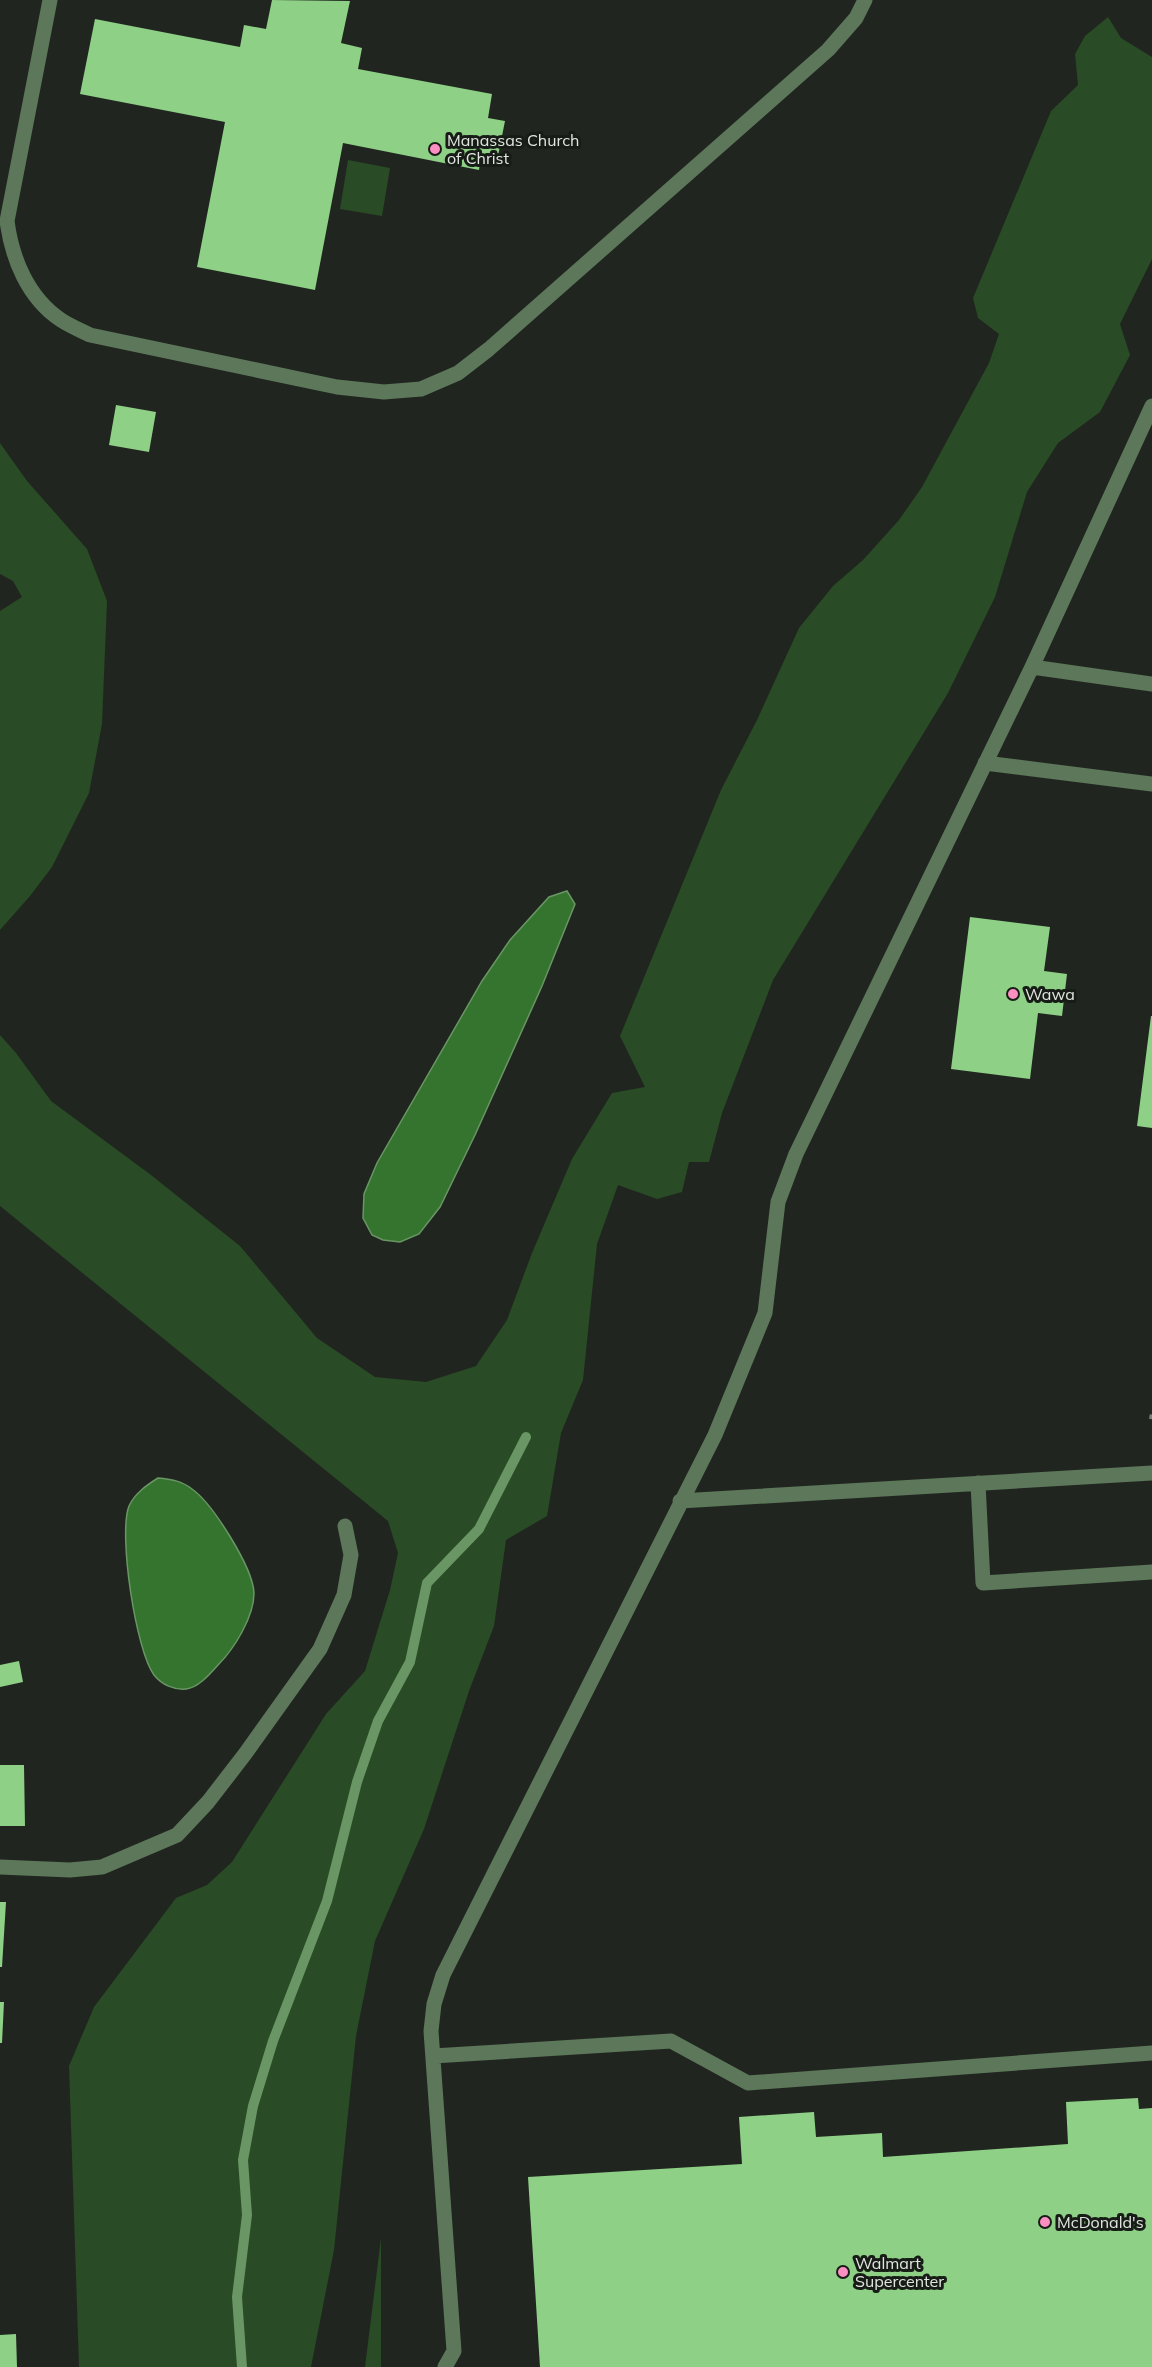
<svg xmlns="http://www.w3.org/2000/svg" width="1152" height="2367" viewBox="0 0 1152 2367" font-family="Mulish,sans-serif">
	<rect width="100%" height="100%" fill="#20261f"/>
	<path fill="#294b25" d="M1108 17 1121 38 1152 57V259L1120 324 1130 355 1100 412 1058 443 1027 492 995 597 948 693 773 980 722 1113 709 1162H689L682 1192 657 1199 618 1185 597 1244 583 1380 561 1433 547 1516 506 1540 494 1626 469 1691 424 1829 375 1941 356 2036 334 2250 311 2367H79L69 2066 94 2007 176 1898 207 1885 232 1862 326 1714 365 1671 390 1590 398 1553 388 1521 0 1206V1035L16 1053 51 1101 151 1175 240 1246 317 1338 375 1377 426 1382 476 1366 507 1320 532 1253 572 1159 612 1093 645 1087 620 1036 721 790 757 720 799 628 833 586 863 560 899 520 922 487 989 363 999 334 978 318 973 298 1051 111 1078 85 1075 54 1085 36Z
		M348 160 390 168 382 216 340 209Z
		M0 443 27 481 87 549 107 601 102 724 89 793 52 867 30 896 0 930V611L22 597 13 581 0 574Z
		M381 2238V2367H365Z"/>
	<path fill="#35742f" stroke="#699664" stroke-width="1.5" d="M567 891 575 904 542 986 475 1135 440 1207 419 1234 400 1242 383 1240 372 1235 363 1218 364 1194 377 1163 482 981 510 940 549 897Z
		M158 1478C171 1479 182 1481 192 1489 213 1504 253 1568 254 1593 254 1617 234 1649 218 1665 210 1674 198 1688 186 1689 174 1690 162 1685 154 1675 136 1651 118 1534 129 1506 135 1493 147 1485 158 1478Z"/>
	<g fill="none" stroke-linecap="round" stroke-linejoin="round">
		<path stroke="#699664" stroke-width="10" d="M242 2367 237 2297 247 2215 243 2160 253 2106 273 2041 327 1901 357 1782 378 1721 410 1662 427 1583 479 1529 526 1437"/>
	</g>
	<path fill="#8fd087" d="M272 0 350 1 341 43 362 48 358 69 492 94 488 118 505 121 498 156 481 154 479 170 343 143 315 290 197 267 225 122 80 94 95 19 240 47 244 25 266 29Z
		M116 405 156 412 149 452 109 445Z
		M970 917 1050 927 1044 971 1067 974 1062 1016 1038 1013 1030 1079 951 1069Z
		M1151 1016H1152V1128L1137 1126Z
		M19 1661 23 1682 0 1687V1665Z
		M0 1765H24L25 1826H0Z
		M0 1902H6L2 1967H0Z
		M0 2002H4L2 2043H0Z
		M1138 2098 1139 2109 1152 2108V2367H540L528 2177 742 2164 739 2117 814 2112 816 2137 882 2133 883 2157 1068 2144 1066 2102Z
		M16 2334 17 2367H0V2335Z"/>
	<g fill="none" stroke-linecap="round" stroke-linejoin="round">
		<path stroke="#7b807a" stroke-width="4" stroke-dasharray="4.5 3" stroke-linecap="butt" d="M1151 1419 1152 1413"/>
		<path stroke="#5d775a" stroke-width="15" d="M50 0 7 221C12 259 28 298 61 320 70 326 80 330 90 335L337 387 384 392 421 389 458 373 489 349 828 50 856 18 865 0
			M1032 667 1152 684
			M985 763 1152 784
			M978 1483 983 1583 1152 1572
			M680 1501 1152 1473
			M0 1867 70 1870 102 1867 177 1835 208 1802 245 1754 320 1649 344 1595 351 1555 345 1526
			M433 2056 671 2041 748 2083 1152 2053
			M445 2367 454 2351 431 2031 434 2004 443 1975 715 1435 765 1313 778 1202 796 1154 1032 667 1152 406"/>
	</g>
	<g fill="#fc8fc1" stroke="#171d16" stroke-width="2">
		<circle cx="435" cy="149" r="6"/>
		<circle cx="1013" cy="994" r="6"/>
		<circle cx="1045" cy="2222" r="6"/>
		<circle cx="843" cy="2272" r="6"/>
	</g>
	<g text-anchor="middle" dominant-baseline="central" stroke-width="6" stroke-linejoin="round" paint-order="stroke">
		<g font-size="16" fill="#e2e6e1" stroke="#171d16" text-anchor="start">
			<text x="447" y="140">Manassas Church<tspan x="447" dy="18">of Christ</tspan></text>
			<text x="1025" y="994">Wawa</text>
			<text x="1057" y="2222">McDonald's</text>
			<text x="855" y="2263">Walmart<tspan x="855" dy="18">Supercenter</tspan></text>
		</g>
	</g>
</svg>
